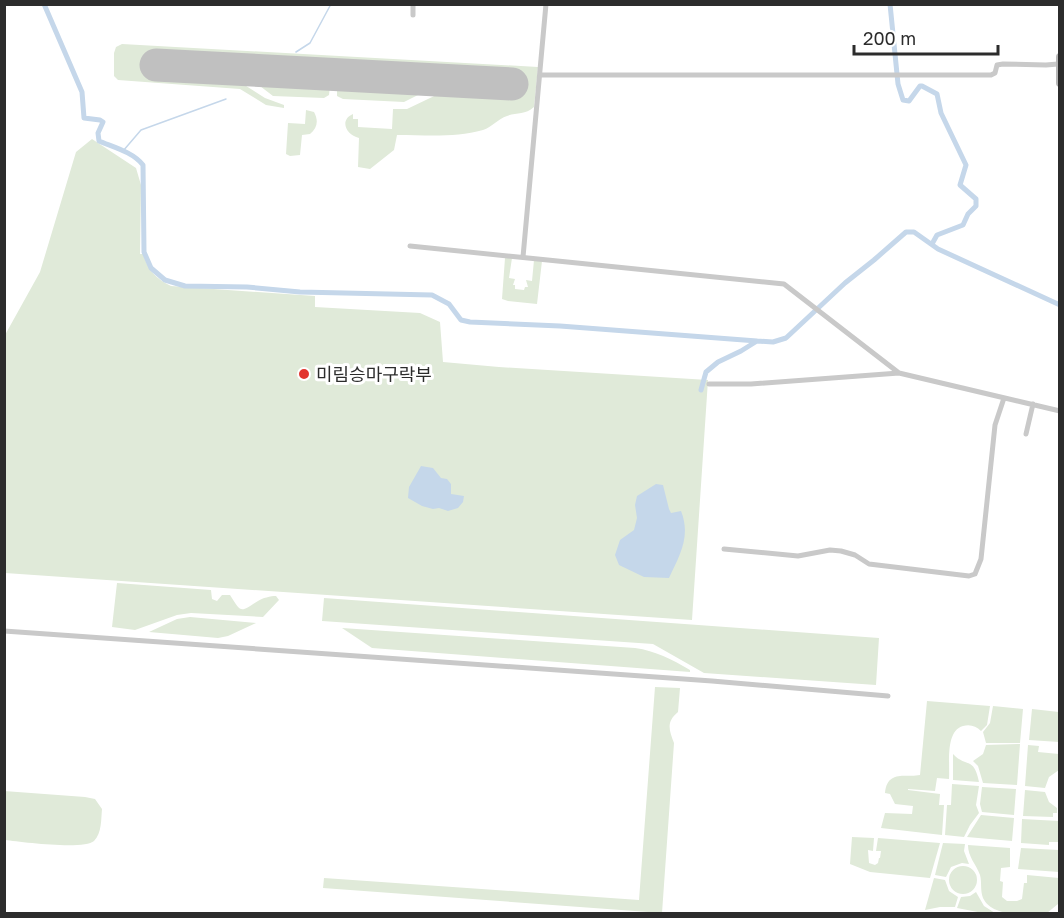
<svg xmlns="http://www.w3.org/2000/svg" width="1064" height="918" viewBox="0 0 1064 918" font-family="'Golos Text','Noto Sans KR',sans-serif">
	<rect width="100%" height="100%" fill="#fff"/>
	<path fill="#e0ead9" d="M122 44 538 67 534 107C525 115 517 112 507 116 498 119 492 127 483 130 455 138 425 135 397 135L394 150 370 169 358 167 359 138C346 135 339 120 353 114V119H358V127L392 129 393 109H407L451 88 513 92 515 78 154 56 153 72 232 77 265 98 284 105V108L266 105 240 89 118 80 114 76V53L116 47Z
		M257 78 326 82 330 86 329 95 324 98 273 96 256 83Z
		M341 82 423 87 426 91 404 102 343 99 337 96V87Z
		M306 110 314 112C319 121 317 128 310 134L302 135 300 155 290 156 286 154 288 123 305 124Z
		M92 139 136 168 141 185 140 254H143C148 270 156 279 171 286L315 296V307L420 313 440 322 443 362 499 367 708 380 692 620 5 573V335L40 272 76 152Z
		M505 258H512L509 278 515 279 513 285H515V289L524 290 525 287H528L526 280 532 281 534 260 542 261 537 304 508 301 502 299Z
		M117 583 211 590 212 599 217 601 222 595H230C242 614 240 612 258 601 262 598 271 596 276 596L279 600 263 617 191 613 177 615 135 630 112 627Z
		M324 598 879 638 876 685 704 673 653 644 322 621Z
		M190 617 256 623 228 636 218 638 149 632 177 619Z
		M342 628 635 648C656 651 671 659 690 670V672L372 648Z
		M655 687 680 688 678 712C666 722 669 730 674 743L662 913 323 888 324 878 639 900Z
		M927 701 990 706 987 725 981 731C976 726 970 724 963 726 945 731 950 764 949 779L937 778 935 791 908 789V790L940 794 939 805H944L942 835 881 828 885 813 912 814 913 806 895 804 890 794 885 793C887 769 907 778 920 775Z
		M993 706 1023 709 1020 743H986L983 732 990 723Z
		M1032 709 1059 712V742L1029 740Z
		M1020 744 1017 785 983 783 978 766 973 761 983 754 986 745Z
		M1028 745 1039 746 1038 752 1059 754V770L1049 777 1045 788 1025 786Z
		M953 754C966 768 974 756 979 782L953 780Z
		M952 784 979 786 976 805 979 813 970 825 964 837 945 835 947 805H951Z
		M982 787 1016 789 1014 815 982 812 980 804Z
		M1025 790 1045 792 1049 802 1057 808V813H1053V817L1023 816Z
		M4 791 85 797 95 799 102 809C101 819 102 833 94 841 84 850 21 842 5 840Z
		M981 815 1014 818 1012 841 967 837Z
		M1022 819 1059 821V842H1049V845L1021 843Z
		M852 837 874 838 873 851 868 850 869 863 875 865 878 863 879 858H880L881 851H876L878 838 940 843 930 878 870 872 850 864Z
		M943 843 965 844 964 851 969 864 962 863 951 867 946 877 935 875Z
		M968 845 1010 848V867L1001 868 1000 881 1003 882 1002 897 1007 901H1017L1022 899 1024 883H1027V875L1059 878 1058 904 1047 913C1028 914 992 918 983 898 980 890 982 882 980 875 976 864 968 857 968 845Z
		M1021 848 1059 850V872L1018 869Z
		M949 880a14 14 0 1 1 28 0a14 14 0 1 1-28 0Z
		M934 878 945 880 949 891 958 897 955 907H940L925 910Z
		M976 892 984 906 995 913H983L957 908 961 897 970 896Z"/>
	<path fill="#c5d7ea" d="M421 466 433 468 441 478 447 479 451 484V494L464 496 463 502 458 508 448 511 439 508 433 509 422 506 408 498 409 487Z
		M656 484 663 485 669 509 671 513 681 511C691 536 680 555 669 578L644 577 619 565 615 555 620 540 634 530 637 518 635 505 637 496Z"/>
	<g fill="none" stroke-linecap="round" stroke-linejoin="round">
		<path stroke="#c5d7ea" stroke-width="1.5" d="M296 52 310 43 331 4
			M123 151 141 130 226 99"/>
		<path stroke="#c5d7ea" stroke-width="5" d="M44 4 82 92 84 118 100 120 103 122 98 133 99 141C113 147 133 152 143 165L144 252 151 268 165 280 185 286 247 287 300 292 432 295 449 304 461 320 470 322 560 326 757 341
			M890 4 898 84 903 100 909 101 920 86H922L937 94 941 113 966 165 960 185 976 199V206L968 214 963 225 937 235 932 244
			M701 390 706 372 718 362 741 351 757 341 773 342 786 338 845 283 874 260 906 232H914L938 249 1060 305"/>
		<path stroke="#c0c0c0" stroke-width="33" d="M156 65 512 84"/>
		<path stroke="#c9c9c9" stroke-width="5" d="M413 15V4
			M541 75H991L995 73 997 65 1003 64 1046 65 1058 64
			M410 246 784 284 899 373
			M523 257 546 4
			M709 384H751L899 373 1060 411
			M1026 434 1033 404
			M724 549 798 556 830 550 841 551 855 555 869 564 969 576 975 574 981 559 995 425 1004 398
			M4 631 712 681 888 696"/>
		<path stroke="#b6b6b6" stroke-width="8" d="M1060 57V83"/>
	</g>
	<circle fill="#e2342e" stroke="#fff" stroke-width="2" cx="304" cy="374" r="6"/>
	<g text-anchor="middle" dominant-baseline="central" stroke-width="6" stroke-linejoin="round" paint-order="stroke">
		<g font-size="18" fill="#2c2c2c" stroke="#fff" text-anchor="start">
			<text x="316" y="374">미림승마구락부</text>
		</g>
	</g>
	<rect width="1064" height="918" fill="none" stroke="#2c2c2c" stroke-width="12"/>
	<path d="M854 45v9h144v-9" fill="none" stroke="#2c2c2c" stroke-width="3"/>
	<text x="863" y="45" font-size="18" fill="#2c2c2c" stroke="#ffffff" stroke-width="4.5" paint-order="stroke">200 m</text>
</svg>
